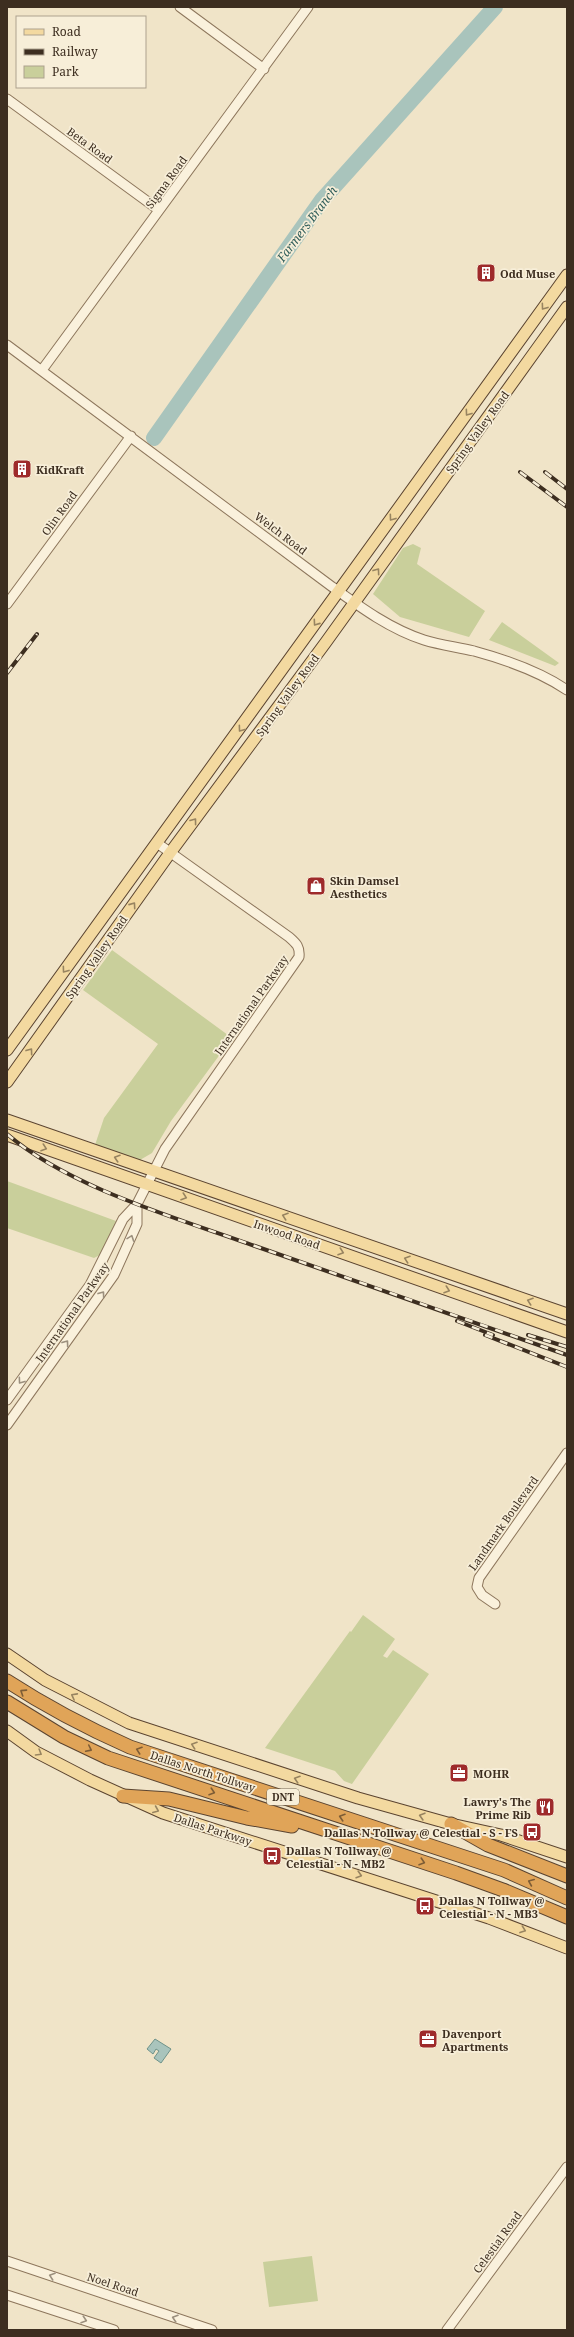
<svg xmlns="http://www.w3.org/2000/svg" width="574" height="2337" viewBox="0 0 574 2337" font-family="'Noto Serif',serif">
	<rect width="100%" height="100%" fill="#f0e4c8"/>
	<path fill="#c9cf9b" d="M413 544 421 548 417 564 485 611 469 637 400 617 373 594 403 548Z
		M502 622 559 663 555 666 489 640Z
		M112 950 232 1038 171 1121 152 1153 140 1160 95 1145 104 1118 158 1044 83 990Z
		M7 1181 116 1221 100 1255 94 1258 7 1228Z
		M363 1615 395 1639 383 1656 387 1658 393 1650 429 1674 352 1784 344 1781 335 1771 265 1748 350 1631 351 1632Z
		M312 2256 318 2301 269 2307 263 2262Z"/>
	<path fill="#a9c4bc" stroke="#6f938a" d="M155 2039 171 2049 161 2063 154 2058 159 2051 156 2049 153 2054 147 2049Z"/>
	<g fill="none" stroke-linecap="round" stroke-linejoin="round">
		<path stroke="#a9c4bc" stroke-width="16" d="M154 438 322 200 495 7"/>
		<defs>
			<path id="minor" d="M180 7 264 69
				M7 99 159 210
				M7 345 331 586C360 607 390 629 424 640 440 645 457 647 474 651 507 660 539 671 567 690
				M42 370 308 7
				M7 604 131 436
				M7 1400 90 1285 123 1219 137 1204 165 1149 299 957C300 947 297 944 289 937L157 843
				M7 1425 114 1275 137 1224V1204
				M495 1604 482 1595 477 1587 479 1578 567 1453
				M7 2261 212 2330
				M7 2295 114 2330
				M447 2330 567 2167"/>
			<path id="major" d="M7 1050 567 275
				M7 1082 170 853 326 642 567 307
				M7 1120 567 1314
				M7 1135 567 1332
				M7 1654 45 1680 129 1723 358 1798 451 1824 501 1835 567 1857
				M7 1731 36 1752 90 1780 163 1813 489 1918 567 1948"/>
			<path id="highway" d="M7 1681C47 1707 87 1728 130 1747L504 1870 567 1898
				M7 1702 64 1737 108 1758 456 1873 503 1890 567 1917
				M123 1796 169 1799 247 1818 292 1826
				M451 1824 488 1845 567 1876"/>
		</defs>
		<use href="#minor" stroke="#8d765c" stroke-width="11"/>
		<use href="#major" stroke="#5b4430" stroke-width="13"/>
		<use href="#highway" stroke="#5b4430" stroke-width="15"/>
		<use href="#minor" stroke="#faf1dc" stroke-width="9"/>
		<use href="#major" stroke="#f3d9a0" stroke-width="11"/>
		<use href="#highway" stroke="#e0a458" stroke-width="13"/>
		<defs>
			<path id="rail" d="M520 472 567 507
				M545 472 567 489
				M7 673 37 634
				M7 1134C70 1188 177 1218 255 1246 359 1282 463 1318 567 1355
				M457 1321 493 1335
				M485 1335 567 1367
				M528 1335 567 1347"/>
		</defs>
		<use href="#rail" stroke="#3d2e20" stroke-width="4"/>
		<use href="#rail" stroke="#f7eed8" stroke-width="2.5" stroke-dasharray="8" stroke-linecap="butt"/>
	</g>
	<defs><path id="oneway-chevron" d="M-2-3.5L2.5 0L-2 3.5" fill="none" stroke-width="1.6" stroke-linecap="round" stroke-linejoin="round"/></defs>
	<g stroke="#988460">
		<use href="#oneway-chevron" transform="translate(544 307) rotate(126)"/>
		<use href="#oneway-chevron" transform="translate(468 413) rotate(126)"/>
		<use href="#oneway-chevron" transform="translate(392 518) rotate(126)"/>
		<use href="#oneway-chevron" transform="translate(377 571) rotate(-54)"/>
		<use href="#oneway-chevron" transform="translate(316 623) rotate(125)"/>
		<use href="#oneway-chevron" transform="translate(241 729) rotate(126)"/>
		<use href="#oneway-chevron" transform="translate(194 821) rotate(-53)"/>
		<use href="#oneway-chevron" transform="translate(133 905) rotate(-55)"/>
		<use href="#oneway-chevron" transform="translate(65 970) rotate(126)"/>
		<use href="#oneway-chevron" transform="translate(30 1051) rotate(-54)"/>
		<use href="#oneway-chevron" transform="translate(44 1148) rotate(19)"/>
		<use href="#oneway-chevron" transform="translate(117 1158) rotate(-162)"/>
		<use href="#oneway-chevron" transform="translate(184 1197) rotate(19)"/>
		<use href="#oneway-chevron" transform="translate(285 1216) rotate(-161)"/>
		<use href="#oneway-chevron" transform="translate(341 1252) rotate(19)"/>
		<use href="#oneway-chevron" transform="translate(407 1259) rotate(-161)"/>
		<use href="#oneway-chevron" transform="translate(447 1290) rotate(19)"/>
		<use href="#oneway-chevron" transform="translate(530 1301) rotate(-161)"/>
		<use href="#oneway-chevron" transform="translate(74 1696) rotate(-152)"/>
		<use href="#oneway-chevron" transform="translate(194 1745) rotate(-161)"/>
		<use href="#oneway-chevron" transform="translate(39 1753) rotate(31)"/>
		<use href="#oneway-chevron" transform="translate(297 1779) rotate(-162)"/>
		<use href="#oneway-chevron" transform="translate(156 1810) rotate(23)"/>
		<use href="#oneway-chevron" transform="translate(422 1816) rotate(-164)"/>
		<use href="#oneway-chevron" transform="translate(359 1875) rotate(17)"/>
		<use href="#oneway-chevron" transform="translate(523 1930) rotate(20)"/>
	</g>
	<g stroke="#9c907e">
		<use href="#oneway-chevron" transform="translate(131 1238) rotate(-70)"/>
		<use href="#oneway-chevron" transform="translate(102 1294) rotate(-54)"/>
		<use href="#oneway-chevron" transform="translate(66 1343) rotate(-54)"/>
		<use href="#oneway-chevron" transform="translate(21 1381) rotate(126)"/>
		<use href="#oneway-chevron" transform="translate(52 2276) rotate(-161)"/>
		<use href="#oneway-chevron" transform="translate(175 2318) rotate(-162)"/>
		<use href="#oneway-chevron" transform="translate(84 2320) rotate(18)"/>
	</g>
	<g stroke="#7e5d36">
		<use href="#oneway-chevron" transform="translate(23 1692) rotate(-147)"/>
		<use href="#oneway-chevron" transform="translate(89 1749) rotate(26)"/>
		<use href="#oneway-chevron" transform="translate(139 1750) rotate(-161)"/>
		<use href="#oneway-chevron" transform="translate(212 1792) rotate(18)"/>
		<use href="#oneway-chevron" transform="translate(342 1817) rotate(-162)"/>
		<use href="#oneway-chevron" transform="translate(422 1862) rotate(18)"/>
		<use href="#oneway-chevron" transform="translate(531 1882) rotate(-157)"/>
	</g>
	<defs>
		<symbol id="building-square" viewBox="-11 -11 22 22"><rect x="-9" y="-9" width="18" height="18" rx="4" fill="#9e2a2b" stroke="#f7eed8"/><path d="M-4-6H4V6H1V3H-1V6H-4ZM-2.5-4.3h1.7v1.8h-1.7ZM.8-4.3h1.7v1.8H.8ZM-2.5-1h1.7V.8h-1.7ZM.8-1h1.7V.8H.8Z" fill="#fff"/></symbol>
		<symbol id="shop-square" viewBox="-11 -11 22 22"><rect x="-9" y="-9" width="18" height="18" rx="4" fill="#9e2a2b" stroke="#f7eed8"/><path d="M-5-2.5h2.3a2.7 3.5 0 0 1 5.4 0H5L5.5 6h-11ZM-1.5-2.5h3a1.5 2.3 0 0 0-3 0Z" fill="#fff"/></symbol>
		<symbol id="office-square" viewBox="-11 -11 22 22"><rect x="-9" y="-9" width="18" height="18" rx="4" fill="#9e2a2b" stroke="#f7eed8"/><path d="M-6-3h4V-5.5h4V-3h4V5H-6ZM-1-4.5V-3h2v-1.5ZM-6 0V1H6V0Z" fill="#fff"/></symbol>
		<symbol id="restaurant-square" viewBox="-11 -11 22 22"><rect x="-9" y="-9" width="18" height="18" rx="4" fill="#9e2a2b" stroke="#f7eed8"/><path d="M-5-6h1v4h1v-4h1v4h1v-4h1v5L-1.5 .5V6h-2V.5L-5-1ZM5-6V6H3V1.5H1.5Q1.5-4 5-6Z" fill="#fff"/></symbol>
		<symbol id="bus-square" viewBox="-11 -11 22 22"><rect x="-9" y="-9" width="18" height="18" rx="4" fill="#9e2a2b" stroke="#f7eed8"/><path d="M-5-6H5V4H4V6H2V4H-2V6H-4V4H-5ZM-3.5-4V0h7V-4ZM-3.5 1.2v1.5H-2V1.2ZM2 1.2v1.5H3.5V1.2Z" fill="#fff"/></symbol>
	</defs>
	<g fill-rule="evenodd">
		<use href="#building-square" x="475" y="262" width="22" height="22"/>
		<use href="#building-square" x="11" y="458" width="22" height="22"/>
		<use href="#shop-square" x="305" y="875" width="22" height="22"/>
		<use href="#office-square" x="448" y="1762" width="22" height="22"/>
		<use href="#restaurant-square" x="534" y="1796" width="22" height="22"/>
		<use href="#bus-square" x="521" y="1821" width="22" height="22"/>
		<use href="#bus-square" x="261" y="1845" width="22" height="22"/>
		<use href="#bus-square" x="414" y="1895" width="22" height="22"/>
		<use href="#office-square" x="417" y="2028" width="22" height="22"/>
	</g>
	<g text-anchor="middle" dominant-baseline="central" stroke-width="3.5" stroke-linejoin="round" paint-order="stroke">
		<rect fill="#f7eed8" stroke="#756857" stroke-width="1" x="267" y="1789" width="32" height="16" rx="3"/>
		<g font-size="10" font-weight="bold" fill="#3d2e20">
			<text x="283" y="1797">DNT</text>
		</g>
		<g font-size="11" fill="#3d2e20" stroke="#f7eed8">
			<text transform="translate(90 145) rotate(36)">Beta Road</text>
			<text transform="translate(166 182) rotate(-54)">Sigma Road</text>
			<text transform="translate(477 432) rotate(-54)">Spring Valley Road</text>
			<text transform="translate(59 513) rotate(-54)">Olin Road</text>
			<text transform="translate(281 533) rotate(37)">Welch Road</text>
			<text transform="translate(287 695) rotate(-54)">Spring Valley Road</text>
			<text transform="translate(96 957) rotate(-55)">Spring Valley Road</text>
			<text transform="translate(251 1005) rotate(-55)">International Parkway</text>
			<text transform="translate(287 1234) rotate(19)">Inwood Road</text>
			<text transform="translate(72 1312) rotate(-55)">International Parkway</text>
			<text transform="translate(503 1523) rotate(-55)">Landmark Boulevard</text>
			<text transform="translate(203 1771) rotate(18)">Dallas North Tollway</text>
			<text transform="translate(213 1829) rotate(18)">Dallas Parkway</text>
			<text transform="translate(497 2242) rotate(-54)">Celestial Road</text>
			<text transform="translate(113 2284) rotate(18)">Noel Road</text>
		</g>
		<g font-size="11" font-weight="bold" fill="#3d2e20" stroke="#f7eed8" text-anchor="start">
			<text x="500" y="273">Odd Muse</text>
			<text x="36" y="469">KidKraft</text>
			<text x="330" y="880">Skin Damsel<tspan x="330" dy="13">Aesthetics</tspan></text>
			<text x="473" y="1773">MOHR</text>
			<text x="531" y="1801" text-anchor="end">Lawry's The<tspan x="531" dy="13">Prime Rib</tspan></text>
			<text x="518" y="1832" text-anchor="end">Dallas N Tollway @ Celestial - S - FS</text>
			<text x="286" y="1850">Dallas N Tollway @<tspan x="286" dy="13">Celestial - N - MB2</tspan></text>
			<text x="439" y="1900">Dallas N Tollway @<tspan x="439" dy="13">Celestial - N - MB3</tspan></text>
			<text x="442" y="2033">Davenport<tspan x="442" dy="13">Apartments</tspan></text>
		</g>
		<g font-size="12" font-style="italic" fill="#2f5d5a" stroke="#f7eed8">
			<text transform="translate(307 224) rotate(-53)">Farmers Branch</text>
		</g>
	</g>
	<rect width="574" height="2337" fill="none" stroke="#3d2e20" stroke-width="16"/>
	<rect x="16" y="16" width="130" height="72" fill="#f7eed8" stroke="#ada18e"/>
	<rect x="24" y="29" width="20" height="6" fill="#f3d9a0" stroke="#ada18e"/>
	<text x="52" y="36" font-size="12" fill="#3d2e20">Road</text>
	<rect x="24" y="49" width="20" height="6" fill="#3d2e20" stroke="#ada18e"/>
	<text x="52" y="56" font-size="12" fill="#3d2e20">Railway</text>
	<rect x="24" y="66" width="20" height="12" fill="#c9cf9b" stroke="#ada18e"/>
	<text x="52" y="76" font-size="12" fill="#3d2e20">Park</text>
</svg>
